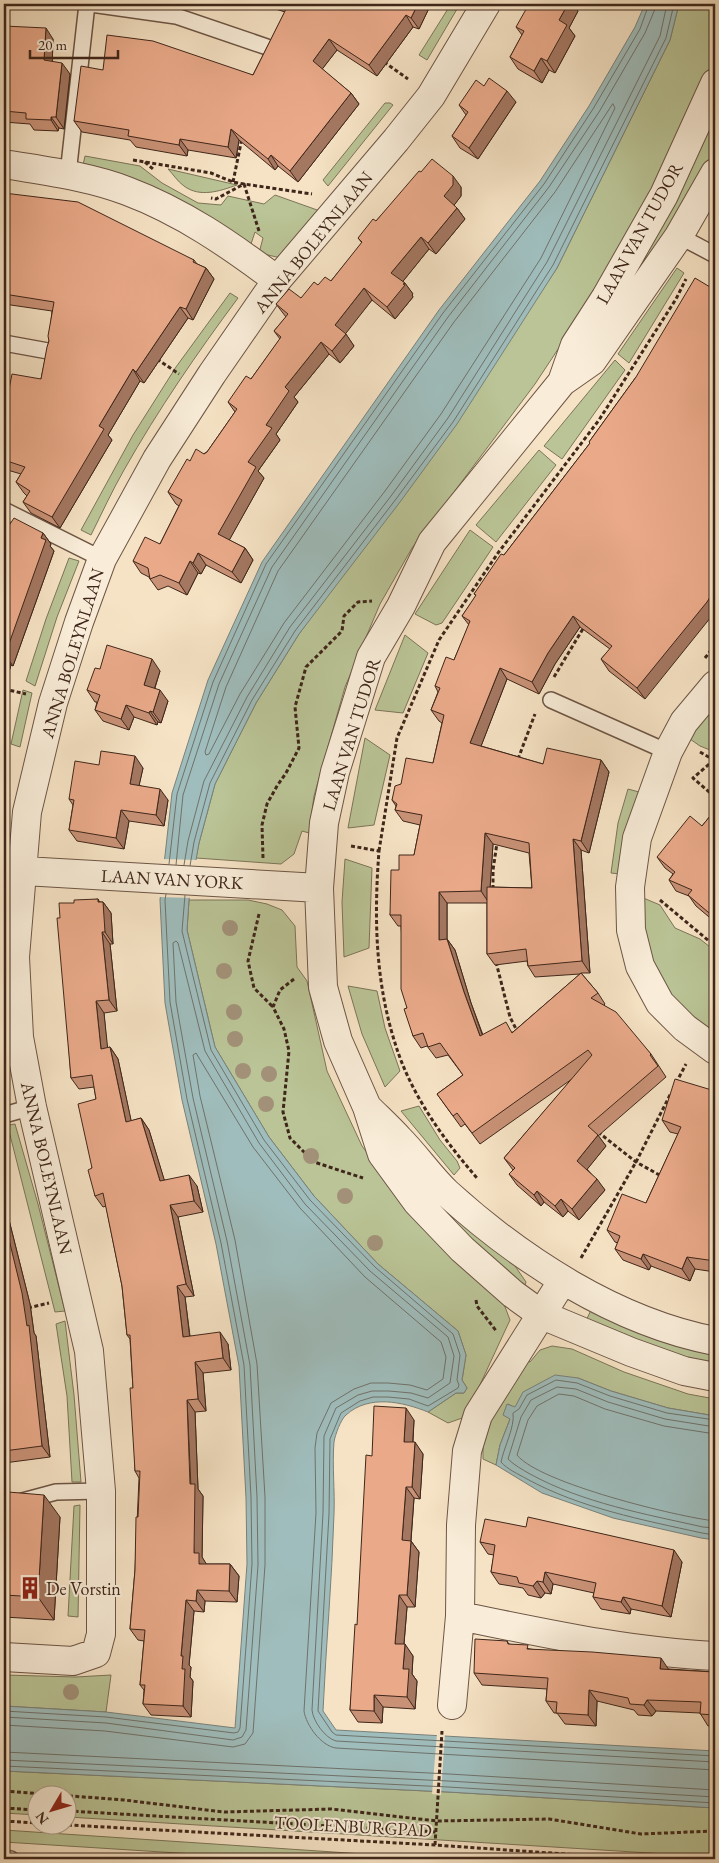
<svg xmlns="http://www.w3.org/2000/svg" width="719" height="1863" viewBox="0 0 719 1863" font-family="'EB Garamond',serif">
	<rect width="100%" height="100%" fill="#f6e3c5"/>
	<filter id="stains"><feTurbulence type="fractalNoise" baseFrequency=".004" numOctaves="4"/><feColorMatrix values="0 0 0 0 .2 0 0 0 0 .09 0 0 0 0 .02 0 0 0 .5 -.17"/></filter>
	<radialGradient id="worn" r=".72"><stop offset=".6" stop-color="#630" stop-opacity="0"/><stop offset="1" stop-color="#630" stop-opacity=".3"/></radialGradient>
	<path fill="#bac496" stroke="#7c7558" d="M451 4H460L427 60 419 55Z
		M679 4H715V56L681 133 617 260 535 384 412 548 380 604 345 687 314 796 309 833 302 831 294 854 281 864 196 858 199 843 215 784 256 703 299 634 509 340 557 268 670 40Z
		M715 101V149L689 199 640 274 583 346Z
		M385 103H390L393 105 328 186 323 180Z
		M85 156 140 166 162 183 198 203 221 205 228 196 264 204 275 195 320 211 281 258 259 253 263 238 255 232 250 247 83 165Z
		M168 169 237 185C220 191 200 198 184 186 178 182 173 174 168 169Z
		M677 268 684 273 629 363 618 354Z
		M230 293 238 298C197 353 158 410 124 470 112 491 102 513 91 535L81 530 133 435 176 367Z
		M615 360 625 370 562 459 544 446Z
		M539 450 556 465 496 542 476 525Z
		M470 530 493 547 442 623 436 625 415 614Z
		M69 558 79 561 57 617 35 686 26 681 46 619Z
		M405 635 428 653 403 713 375 710Z
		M23 690 32 693 20 747 11 744Z
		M715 700V752L700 746 690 739 707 710Z
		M365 738 390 755 374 825 348 828Z
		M628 789 639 792 620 874 611 873 618 823Z
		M345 859 372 868 369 948 344 957 342 902Z
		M641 897 660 905 675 928 700 939 715 951V1034L676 1002 657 977 642 937Z
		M189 900H248L267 904 282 910 295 926 297 967 307 981 327 1071 362 1146 419 1222 502 1299 510 1320 465 1417 448 1423 428 1412 456 1393H464L467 1388 462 1380 466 1355 458 1331 378 1264 314 1196 269 1137 215 1047 187 930Z
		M348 986 377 991 385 1028 400 1071 385 1087 362 1034Z
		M419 1106 440 1140 457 1161 460 1168 454 1175 401 1111Z
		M15 1124 38 1204 65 1311 55 1312 9 1131V1125Z
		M429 1188 513 1263 526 1282 524 1289 419 1191Z
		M592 1308 715 1350V1372L583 1327Z
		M65 1321 74 1395 81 1482H72L67 1396 56 1324Z
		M552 1346 572 1349 624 1372 688 1394 715 1399V1416L668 1408 611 1391 578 1378 515 1408 508 1404 510 1419 500 1445 496 1465 483 1459V1435L518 1368 525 1360 530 1362 540 1350Z
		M80 1505 78 1617 68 1616 74 1506Z
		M4 1675 76 1677 111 1675 106 1712 4 1706Z
		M4 1771 448 1792 715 1808V1857L68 1817V1796H38L37 1815 4 1813Z
		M4 1830 438 1859H273L4 1842Z"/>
	<path fill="#9fbdbc" stroke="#79817b" d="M645 4H679L670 40 557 268 457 424 400 502 299 634 256 703 215 784 199 843 189 900 187 930 215 1047 269 1137 314 1196 378 1264 458 1331 466 1355 462 1380 467 1388 464 1393H456L428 1412C403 1402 369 1394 346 1415 341 1419 335 1435 334 1442 332 1466 335 1491 334 1514 332 1580 326 1645 323 1711L336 1730 715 1751V1808L448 1792 4 1771V1706L106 1712 235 1728 247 1564 246 1498 239 1366 216 1244 182 1100 165 1003 160 900 172 793 208 680 262 562 439 310 540 181 589 106 635 27Z
		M555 1375 578 1378 611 1391 668 1408 715 1416V1540L701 1538 613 1518 542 1493 496 1465 500 1445 510 1419 503 1415 507 1404 515 1407 523 1392Z"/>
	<path fill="#f6e3c5" d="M162 859 198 860 192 898 158 897Z
		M437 1733H445L441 1795 432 1794Z"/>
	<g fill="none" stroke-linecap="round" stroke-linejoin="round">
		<path stroke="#6f726b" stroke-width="1" d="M613 104 615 108 541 258 441 414 385 491 284 623 240 694 209 754 206 755 205 752 226 687 278 571 454 322 555 192Z
			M169 864 177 794 213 682 266 564 443 313 544 184 593 109 640 29 649 4
			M176 865 183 795 219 684 272 567 448 317 549 187 599 112 645 33 655 9 656 4
			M184 865 188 841 204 781 247 697 290 627 391 496 448 418 547 262 660 36 667 4
			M190 866 194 842 210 783 252 700 295 631 396 499 453 422 553 265 666 38 674 4
			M185 895 182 931 211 1050 264 1140 310 1200 375 1267 453 1334 460 1355 457 1380 459 1385 458 1388 428 1406 409 1399 388 1397H373L360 1401 341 1413 330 1439 329 1514 318 1711 332 1732 336 1735 715 1756
			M715 1420 667 1413 610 1396 577 1383 556 1380 527 1395 519 1409 513 1413C515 1427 504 1447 501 1462 507 1469 518 1474 527 1479 580 1508 643 1520 702 1533L715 1535
			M715 1427 665 1419 608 1402 576 1389 557 1387 531 1400 521 1417 508 1459C514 1465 523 1470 530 1474 583 1503 645 1514 703 1527L715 1528
			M715 1434 664 1426 605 1409 574 1396 559 1394 537 1406 528 1420 517 1455C539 1483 678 1517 715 1521
			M4 1711 106 1717 234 1733 238 1732 240 1728 252 1564 251 1497 244 1365 221 1243 187 1099 170 1002 165 900 166 894
			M4 1717 106 1723 233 1740 242 1737 246 1730 258 1565 257 1497 250 1365 227 1241 193 1098 176 1002 173 943 176 941 178 943 205 1051 259 1143 305 1204 370 1271 448 1337 454 1356 450 1383 428 1398 411 1393 389 1391H372L358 1395 336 1408 324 1436 323 1513 312 1710C313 1721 325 1738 336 1741L715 1762
			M4 1725 105 1731 233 1747 245 1744 253 1733 265 1565V1497L257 1364 235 1240 200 1096 193 1055 196 1053 253 1147 300 1208 365 1277 441 1342 446 1357 443 1379 427 1390 410 1385 388 1383H371L354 1389 331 1403 317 1433 315 1448 316 1513 304 1711C306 1725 321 1746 336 1748L715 1770
			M4 1752 449 1774 715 1790
			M4 1760 448 1781 715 1797
			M4 1766 448 1787 715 1803"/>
		<defs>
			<path id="service" d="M91 4 176 16 267 47
				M68 174 87 4
				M679 236 715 255
				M4 343 48 351
				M4 510 102 559
				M551 700 668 752
				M4 1115 32 1107
				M4 1506 56 1492 101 1491
				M4 1859H11"/>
			<path id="minor" d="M4 164C45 171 88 176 127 191 183 212 230 245 277 280
				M562 382 575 345 606 297 664 195 715 83
				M715 685 684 722 668 752 637 838 630 887 631 930 640 966 660 1003 685 1028 715 1050
				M24 871 319 888
				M367 1107 338 1041 323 987 319 888 324 823 335 772 371 657 401 606 432 542 562 382 592 361 679 236 715 173
				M715 1341C616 1322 521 1260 447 1193 430 1177 416 1156 399 1139 389 1128 378 1118 367 1107L382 1154 417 1202 462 1249 513 1294 542 1315 631 1352 684 1371 715 1377
				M460 1616C544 1633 629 1652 715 1656
				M4 1657 73 1661 96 1653 101 1634V1491L89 1351 32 1107 19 1037 15 957 27 812 53 703 79 622 102 559 157 459 212 374 277 280 396 140 431 96 486 4
				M452 1705 460 1616 461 1525 467 1451 478 1415 563 1280"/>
		</defs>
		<use href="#service" stroke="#6d5545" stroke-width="18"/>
		<use href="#minor" stroke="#6d5545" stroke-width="30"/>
		<path stroke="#3f261a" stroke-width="3" stroke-dasharray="4 2.5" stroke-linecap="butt" d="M384 62 408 79
			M133 160 211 173 233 182 244 184 216 199 211 198
			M145 162 153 169
			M233 182 242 138
			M259 231 244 184 312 194
			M157 359 179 374
			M705 658 715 645
			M554 677 584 627
			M4 689 26 694
			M700 752 714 760 715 759
			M518 759 535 714
			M714 760 693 778 715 797
			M351 846 379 851C374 916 375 980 395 1043 410 1093 443 1139 477 1178
			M379 851 397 738 439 640 498 553 599 420 676 299 686 279
			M263 858 262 825 267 804 277 786 286 773 299 748 295 707 306 667 342 631 344 616 358 602 372 601
			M493 889V870L497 843
			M660 900 715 946
			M259 914 248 961 254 988 273 1007
			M496 962 510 1017 518 1033
			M294 979 280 990 273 1007 284 1029 289 1051 283 1112 290 1138 314 1162 363 1178
			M676 1083 686 1064
			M598 1132 636 1162 663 1177
			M581 1258 636 1162 671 1093
			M476 1300 477 1306 497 1332
			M28 1308 49 1303
			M4 1791 124 1800 224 1812 331 1809 437 1821 549 1819 641 1834 715 1831
			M4 1808 38 1810
			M68 1811 436 1832
			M4 1821 38 1823
			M68 1825 435 1845 637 1859
			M435 1845 442 1731"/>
		<use href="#service" stroke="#f9edd9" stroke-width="15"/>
		<use href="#minor" stroke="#f9edd9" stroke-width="28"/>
	</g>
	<g fill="#a29178">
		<circle cx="230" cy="928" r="8"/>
		<circle cx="224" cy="971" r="8"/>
		<circle cx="234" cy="1012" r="8"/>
		<circle cx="235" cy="1039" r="8"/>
		<circle cx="243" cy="1071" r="8"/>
		<circle cx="269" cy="1074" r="8"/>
		<circle cx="266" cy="1104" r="8"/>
		<circle cx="311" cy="1156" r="8"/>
		<circle cx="345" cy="1196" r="8"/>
		<circle cx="375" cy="1243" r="8"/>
		<circle cx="71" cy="1692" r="8"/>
	</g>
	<path fill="#c99277" stroke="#3f261a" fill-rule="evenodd" d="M260 4H431L419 29 413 27 377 76 337 50 322 69 351 93 359 104 298 182 278 166 275 170 239 140 236 158 188 150 187 156 136 147 130 140 82 132 74 121 103 70 253 75 285 12Z
		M578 11 569 28 575 36 555 73 549 70 542 83 518 69 510 57 522 35 516 27Z
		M4 26 53 39 52 61 70 74 64 129 59 128 58 131 34 130 30 124 4 122Z
		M484 86 516 102 478 159 460 148 452 136 466 115 459 105Z
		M421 172 461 187V196L454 205 457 208 465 219 436 254 429 249 403 281 413 294 412 295 413 297 395 319 372 300 345 333 354 346 340 363 329 354 294 397 298 402 276 434 280 440 258 471 264 478 229 540 245 548 253 560 241 583 206 565 201 574 198 573 187 595 168 586 158 590 150 579 149 577 141 573 133 561 160 544 179 506 176 504 168 492 190 461 207 452 235 412 228 402 251 379 280 339 274 331 286 317 276 304 301 298 318 285 331 281 362 243 358 238 376 221Z
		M4 193 194 260 197 264 206 268 214 279 193 320 188 318 144 383 140 381 108 435 112 440 60 528 31 513 23 502 27 496 24 493 16 482 21 474 4 469V409L5 410 41 379 49 341 52 311 4 304Z
		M636 377 645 699 609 671 601 659 610 649 580 627 555 664 539 694 507 679 481 746 543 764 601 760 609 772 589 853 581 850 590 973H581L598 993 605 1004 604 1005 651 1054 666 1077 598 1136 606 1146 587 1169 605 1190 579 1220 568 1211 563 1217 544 1202 541 1206 517 1185 509 1174 513 1170 504 1158 572 1079 480 1144 465 1124 461 1127 437 1094 463 1075 448 1055 436 1058 427 1046 421 1048 413 1036 407 1008 401 926H398L390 915 399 870 414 855 420 825 403 821 395 810 396 806 392 800 401 784 433 763 442 723 439 721 431 710 438 692 435 686 454 660 469 625 462 616 476 596 474 594 590 443 589 442ZM493 844 529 853 532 888 490 887ZM447 903H487V954L495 965 527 961 528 966 535 977 580 974 513 1032 483 1035 471 1003 455 950 447 939Z
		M8 527 43 533 51 544 50 546 54 551 13 666 11 665 7 678 4 677V532Z
		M100 669 160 671 155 688 168 701 161 723 158 722 157 725 134 717 129 730 103 721 95 710 97 702H95L87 690Z
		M99 765 143 768 139 785 168 800 164 826 129 821 124 849 77 841 69 830 73 805 69 799Z
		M715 810V922L696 906 689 896 676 891 669 880 673 874 665 868 657 857 702 826Z
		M98 899 99 902H103L111 913 113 944H110L117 1011 104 1013 107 1048 110 1047 118 1059 131 1121 141 1118 149 1130 164 1180 197 1186 203 1212 178 1217 194 1296 185 1297 190 1336 228 1344 231 1370 203 1373 206 1411 195 1412 198 1489 203 1496 202 1557 206 1564H230L239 1576 237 1602 205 1601 204 1612 194 1611 189 1665 191 1667 190 1677 193 1681 191 1717 151 1715 143 1704 144 1690 140 1685 144 1641 138 1640 130 1629 135 1570 139 1478 135 1471 133 1388 130 1339 127 1335 122 1286 106 1206 103 1207 95 1196 92 1168 96 1099 94 1087 79 1089 71 1078 60 918 74 903Z
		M715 1091V1272L695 1269 690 1281 651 1266 649 1270 623 1260 615 1249 618 1243 615 1242 607 1230 646 1203 678 1134 670 1132 662 1120Z
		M4 1200 30 1304 34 1333 36 1336 50 1457 4 1463Z
		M414 1420 413 1442 423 1454 420 1499 414 1498 411 1541 419 1552 415 1607H407L404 1644 413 1656 412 1674 417 1681 415 1709 383 1707 382 1723 358 1722 350 1710 372 1456Z
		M60 1517 54 1620 4 1617V1536Z
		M480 1542 682 1562 671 1617 631 1609 630 1614 601 1609 593 1597 594 1593 553 1584 551 1594 545 1593 541 1598 528 1595 523 1588 499 1584 491 1572 494 1555 488 1554Z
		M715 1565V1612L710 1604Z
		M507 1641 509 1644 530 1649 669 1669 714 1672 715 1663V1726H708L700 1713 656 1711 652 1716 638 1715 634 1710 597 1701 596 1726 565 1724 557 1713H554L546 1701 547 1689 482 1685 474 1673Z"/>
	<path fill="#a47761" stroke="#3f261a" d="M418 4H431L419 29 411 18Z
		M568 4H573L578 11 569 28 575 36 555 73 547 61 559 20Z
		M406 15 413 27 377 76 369 65Z
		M46 28 53 39 52 71 44 60Z
		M329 39 337 50 320 72 313 61Z
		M541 58 549 70 542 83 534 71Z
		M62 63 70 74 64 129 56 117Z
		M507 91 516 102 478 159 469 148Z
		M351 93 359 104 298 182 290 171Z
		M51 117 59 128 58 131 51 120Z
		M231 129 239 140 236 158 228 147Z
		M180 139 188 150 187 156 179 145Z
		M271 155 278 166 275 170 268 159Z
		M453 176 461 187V196L452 208 444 196Z
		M457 208 465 219 436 254 428 243Z
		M421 237 429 249 400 285 391 273Z
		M206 268 214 279 193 320 186 309Z
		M405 283 413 294 412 295 413 297 395 319 387 307Z
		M364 288 372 300 343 337 335 325Z
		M180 307 188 318 144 383 136 372Z
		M346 334 354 346 340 363 332 351Z
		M321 342 329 354 294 397 298 402 276 434 280 440 258 471 264 478 226 546 218 534 248 462 285 387Z
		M133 369 140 381 108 435 112 440 60 528 52 517 99 426Z
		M43 533 51 544 50 546 54 551 13 666 5 655 41 538Z
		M245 548 253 560 241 583 232 572Z
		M198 553 206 565 201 574 193 563Z
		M190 561 198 573 187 595 179 583Z
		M715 589V612L645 699 637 688Z
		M573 616 580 627 555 664 539 694 532 682 548 653Z
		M4 654 11 665 7 678 4 674Z
		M152 659 160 671 152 696 144 685Z
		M500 668 507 679 478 754 470 743Z
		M160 690 168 701 161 723 153 712Z
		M126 705 134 717 129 730 121 719Z
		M150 711 158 722 157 725 149 713Z
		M135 756 143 768 137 795 130 784Z
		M601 760 609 772 589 853 581 841Z
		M160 789 168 800 164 826 156 815Z
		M121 810 129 821 124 849 116 838Z
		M485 833 493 844 489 903 481 891Z
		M573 839 581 850 590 973 582 961Z
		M439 892 447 903V951L439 940Z
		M98 899 103 908V902L111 913 113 944 105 932Z
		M102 932 110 944 117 1011 109 1000Z
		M447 939 455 950 471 1003 487 1048 480 1036 464 992Z
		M96 1001 104 1013 109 1061 101 1049Z
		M110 1047 118 1059 134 1134 126 1122Z
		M141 1118 149 1130 168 1192 160 1181Z
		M598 1135 606 1146 585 1172 577 1161Z
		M189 1175 197 1186 203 1212 194 1201Z
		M597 1179 605 1190 579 1220 572 1209Z
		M537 1191 544 1202 541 1206 534 1195Z
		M561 1199 568 1211 563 1217 555 1206Z
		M4 1200 30 1304 34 1333 36 1336 50 1457 42 1446 4 1219Z
		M170 1205 178 1217 194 1296 186 1284Z
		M643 1254 651 1266 649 1270 641 1259Z
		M687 1257 695 1269 690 1281 682 1269Z
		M177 1286 185 1297 191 1348 183 1337Z
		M220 1332 228 1344 231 1370 223 1358Z
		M195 1362 203 1373 206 1411 198 1399Z
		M187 1400 195 1412 198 1489 203 1496 202 1557 207 1565 199 1564 194 1553Z
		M406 1408 414 1420 412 1454 404 1442Z
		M415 1442 423 1454 420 1499 412 1487Z
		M406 1487 414 1498 410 1552 402 1540Z
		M44 1495 60 1517 54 1620 38 1597Z
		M411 1541 419 1552 415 1607 407 1595Z
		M674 1550 682 1562 671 1617 662 1606Z
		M230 1564 239 1576 237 1602 229 1591Z
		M545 1572 553 1584 551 1594 543 1582Z
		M537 1581 545 1593 541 1598 533 1586Z
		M197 1590 205 1601 204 1612 196 1601Z
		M399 1595 407 1607 403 1655 395 1644Z
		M623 1597 631 1609 630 1614 621 1602Z
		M186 1600 194 1611 189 1665 191 1667 190 1677 193 1681 191 1717 183 1706 181 1656Z
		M405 1644 413 1656 412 1674 417 1681 415 1709 407 1697 403 1669Z
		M661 1658 669 1670 660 1669Z
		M589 1690 597 1701 596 1726 588 1715Z
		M374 1695 383 1707 382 1723 374 1711Z
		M647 1700 656 1711 652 1716 644 1705Z"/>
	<path fill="#eaaa8a" stroke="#3f261a" d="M284 4H418L411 18 406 15 369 65 329 39 313 61 351 93 290 171 271 155 268 159 231 129 228 147 180 139 179 145 128 136 129 130 74 121 81 66 103 70 107 35 153 41 253 75 288 5Z
		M529 4H568L559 20 567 25 547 61 541 58 534 71 510 57 524 31 516 27Z
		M4 26 46 28 44 60 62 63 56 117H51V120L26 119V113L4 111Z
		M489 78 507 91 469 148 452 136 468 112 459 105 476 80 484 86Z
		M432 159 453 176V185L444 196 457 208 428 243 421 237 391 273 405 283 403 284 405 285 387 307 364 288 335 325 346 334 332 351 321 342 285 387 289 391 266 425 272 428 248 462 256 467 218 534 245 548 232 572 198 553 193 563 190 561 179 583 160 575 150 579 148 568 133 561 145 537 160 544 182 500 168 492 187 459 190 461 196 449 204 454 207 452 237 409 228 402 246 376 251 379 281 337 274 331 288 314 276 304 289 289 301 298 314 282 318 285 325 277 331 281 362 242 358 238 373 219 376 221 419 171 421 172Z
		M4 193 78 202 194 260 193 262 206 268 186 309 180 307 136 372 133 369 99 426 104 429 52 517 23 502 30 491 16 482 25 467 4 460V409L5 410 12 374 41 379 47 347 49 341 48 336 54 302 4 294Z
		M695 278 715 290V589L707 602 637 688 601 659 612 646 573 616 548 653 532 682 500 668 470 743 543 764 547 748 601 760 581 841 573 839 582 961 528 966 526 949 487 954V887L532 888 529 843 485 833 481 891 439 892V940L447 939 464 992 480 1036 506 1022 512 1033 581 973 598 993 591 998 616 1012 651 1054 650 1055 658 1066 588 1126 598 1135 577 1161 597 1179 572 1209 561 1199 555 1206 537 1191 534 1195 509 1174 515 1168 504 1158 592 1055 588 1050 472 1133 457 1113 453 1116 437 1094 463 1075 440 1043 428 1047 423 1033 413 1036 404 1009 407 1008 401 989V915H390L391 870H399V855H414L422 815 395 810 397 804 392 800 395 786 401 784 406 758 433 763 444 715 431 710 440 688 435 686 446 657 454 660 470 621 462 616 476 595 474 594 501 554 504 555 590 443 589 442 636 377Z
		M14 518 43 533 41 538 46 540 5 655 4 654V532L6 526 8 527Z
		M107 645 152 659 144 685 160 690 153 712 150 711 149 713 126 705 121 719 95 710 100 695 87 690 95 668 100 669Z
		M101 751 135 756 130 784 160 789 156 815 121 810 116 838 69 830 74 800 69 799 75 761 99 765Z
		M715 763V772L711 766Z
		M715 810V918L688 895 692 890 669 880 675 872 657 857 690 816 702 826Z
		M98 899V902H103L105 932H102L109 1000 96 1001 101 1049 110 1047 126 1122 141 1118 160 1181 189 1175 194 1201 170 1205 186 1284 177 1286 183 1337 220 1332 223 1358 195 1362 198 1399 187 1400 190 1484H195L194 1553H199V1564H230L229 1591 197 1590 196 1601 186 1600 181 1656H183L182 1669H185L183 1706 143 1704 145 1685H140L145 1630 130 1629 135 1570 136 1517H138L140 1471H135L130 1388H133L130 1335H127L122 1286 103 1193 95 1196 88 1170 92 1168 78 1104 96 1099 92 1075 71 1078 57 918H60L59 903H74V900Z
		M675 1079 715 1091V1261L687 1257 682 1269 643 1254 641 1259 615 1249 620 1236 607 1230 622 1194 646 1203 681 1127 662 1120Z
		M4 1219 22 1293 27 1326 29 1325 42 1446 4 1451Z
		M374 1406 406 1408 404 1442H415L412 1487H406L402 1540 411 1541 407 1595H399L395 1644H405L403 1669H409L407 1697 374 1695V1711L350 1710 355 1624 357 1625 366 1455 372 1456Z
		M8 1492 44 1495 38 1597 4 1595V1536H5Z
		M528 1517 674 1550 662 1606 623 1597 621 1602 593 1597 596 1583 545 1572 543 1582 537 1581 533 1586 519 1583 517 1577 491 1572 495 1545 480 1542 485 1519 526 1527Z
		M712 1565H715V1604H710Z
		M475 1639 507 1641 508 1644 528 1645 527 1649 592 1652 661 1658 660 1669 714 1672V1663H715V1715L700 1714 701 1702 647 1700 644 1705 630 1704 628 1698 589 1690 588 1715 556 1713 557 1702 546 1701 548 1678 474 1673Z"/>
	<defs>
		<symbol id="building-bare" viewBox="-9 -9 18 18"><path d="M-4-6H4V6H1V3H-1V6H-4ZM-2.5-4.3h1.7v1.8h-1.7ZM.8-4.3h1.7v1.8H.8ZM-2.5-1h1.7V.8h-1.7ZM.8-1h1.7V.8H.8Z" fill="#8f2418" stroke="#f9edd9" stroke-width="2.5" paint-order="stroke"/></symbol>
	</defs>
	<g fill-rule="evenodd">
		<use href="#building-bare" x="14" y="1572" width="32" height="32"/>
	</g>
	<g text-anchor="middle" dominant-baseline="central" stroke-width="4" stroke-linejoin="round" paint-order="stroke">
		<g font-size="18" fill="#3f261a" stroke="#f9edd9">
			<text transform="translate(639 233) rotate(-61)">LAAN VAN TUDOR</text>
			<text transform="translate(313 242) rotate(-51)">ANNA BOLEYNLAAN</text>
			<text transform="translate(72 653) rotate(-73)">ANNA BOLEYNLAAN</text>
			<text transform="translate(351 734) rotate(-73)">LAAN VAN TUDOR</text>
			<text transform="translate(172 879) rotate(3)">LAAN VAN YORK</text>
			<text transform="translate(47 1168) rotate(77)">ANNA BOLEYNLAAN</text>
			<text transform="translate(353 1826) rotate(3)">TOOLENBURGPAD</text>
		</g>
		<g font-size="18" fill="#3f261a" stroke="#f9edd9" text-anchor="start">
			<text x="46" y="1588">De Vorstin</text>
		</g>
	</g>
	<rect width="719" height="1863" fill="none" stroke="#f6e3c5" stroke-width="20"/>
	<rect x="5" y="5" width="709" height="1853" fill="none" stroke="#3f261a" stroke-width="2.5"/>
	<rect x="10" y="10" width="699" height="1843" fill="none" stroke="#3f261a"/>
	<g transform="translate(52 1810) rotate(232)"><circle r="24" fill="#f9edd9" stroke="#af9d8d"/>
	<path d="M0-4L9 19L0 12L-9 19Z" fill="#8f2418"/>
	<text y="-8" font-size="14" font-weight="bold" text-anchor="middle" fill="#3f261a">N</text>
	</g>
	<path d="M30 50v8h88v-8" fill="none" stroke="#3f261a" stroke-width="2.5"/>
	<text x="38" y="50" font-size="15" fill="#3f261a" stroke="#f9edd9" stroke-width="4" paint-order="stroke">20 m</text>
	<rect width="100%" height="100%" filter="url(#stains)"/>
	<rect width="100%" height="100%" fill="url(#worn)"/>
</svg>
